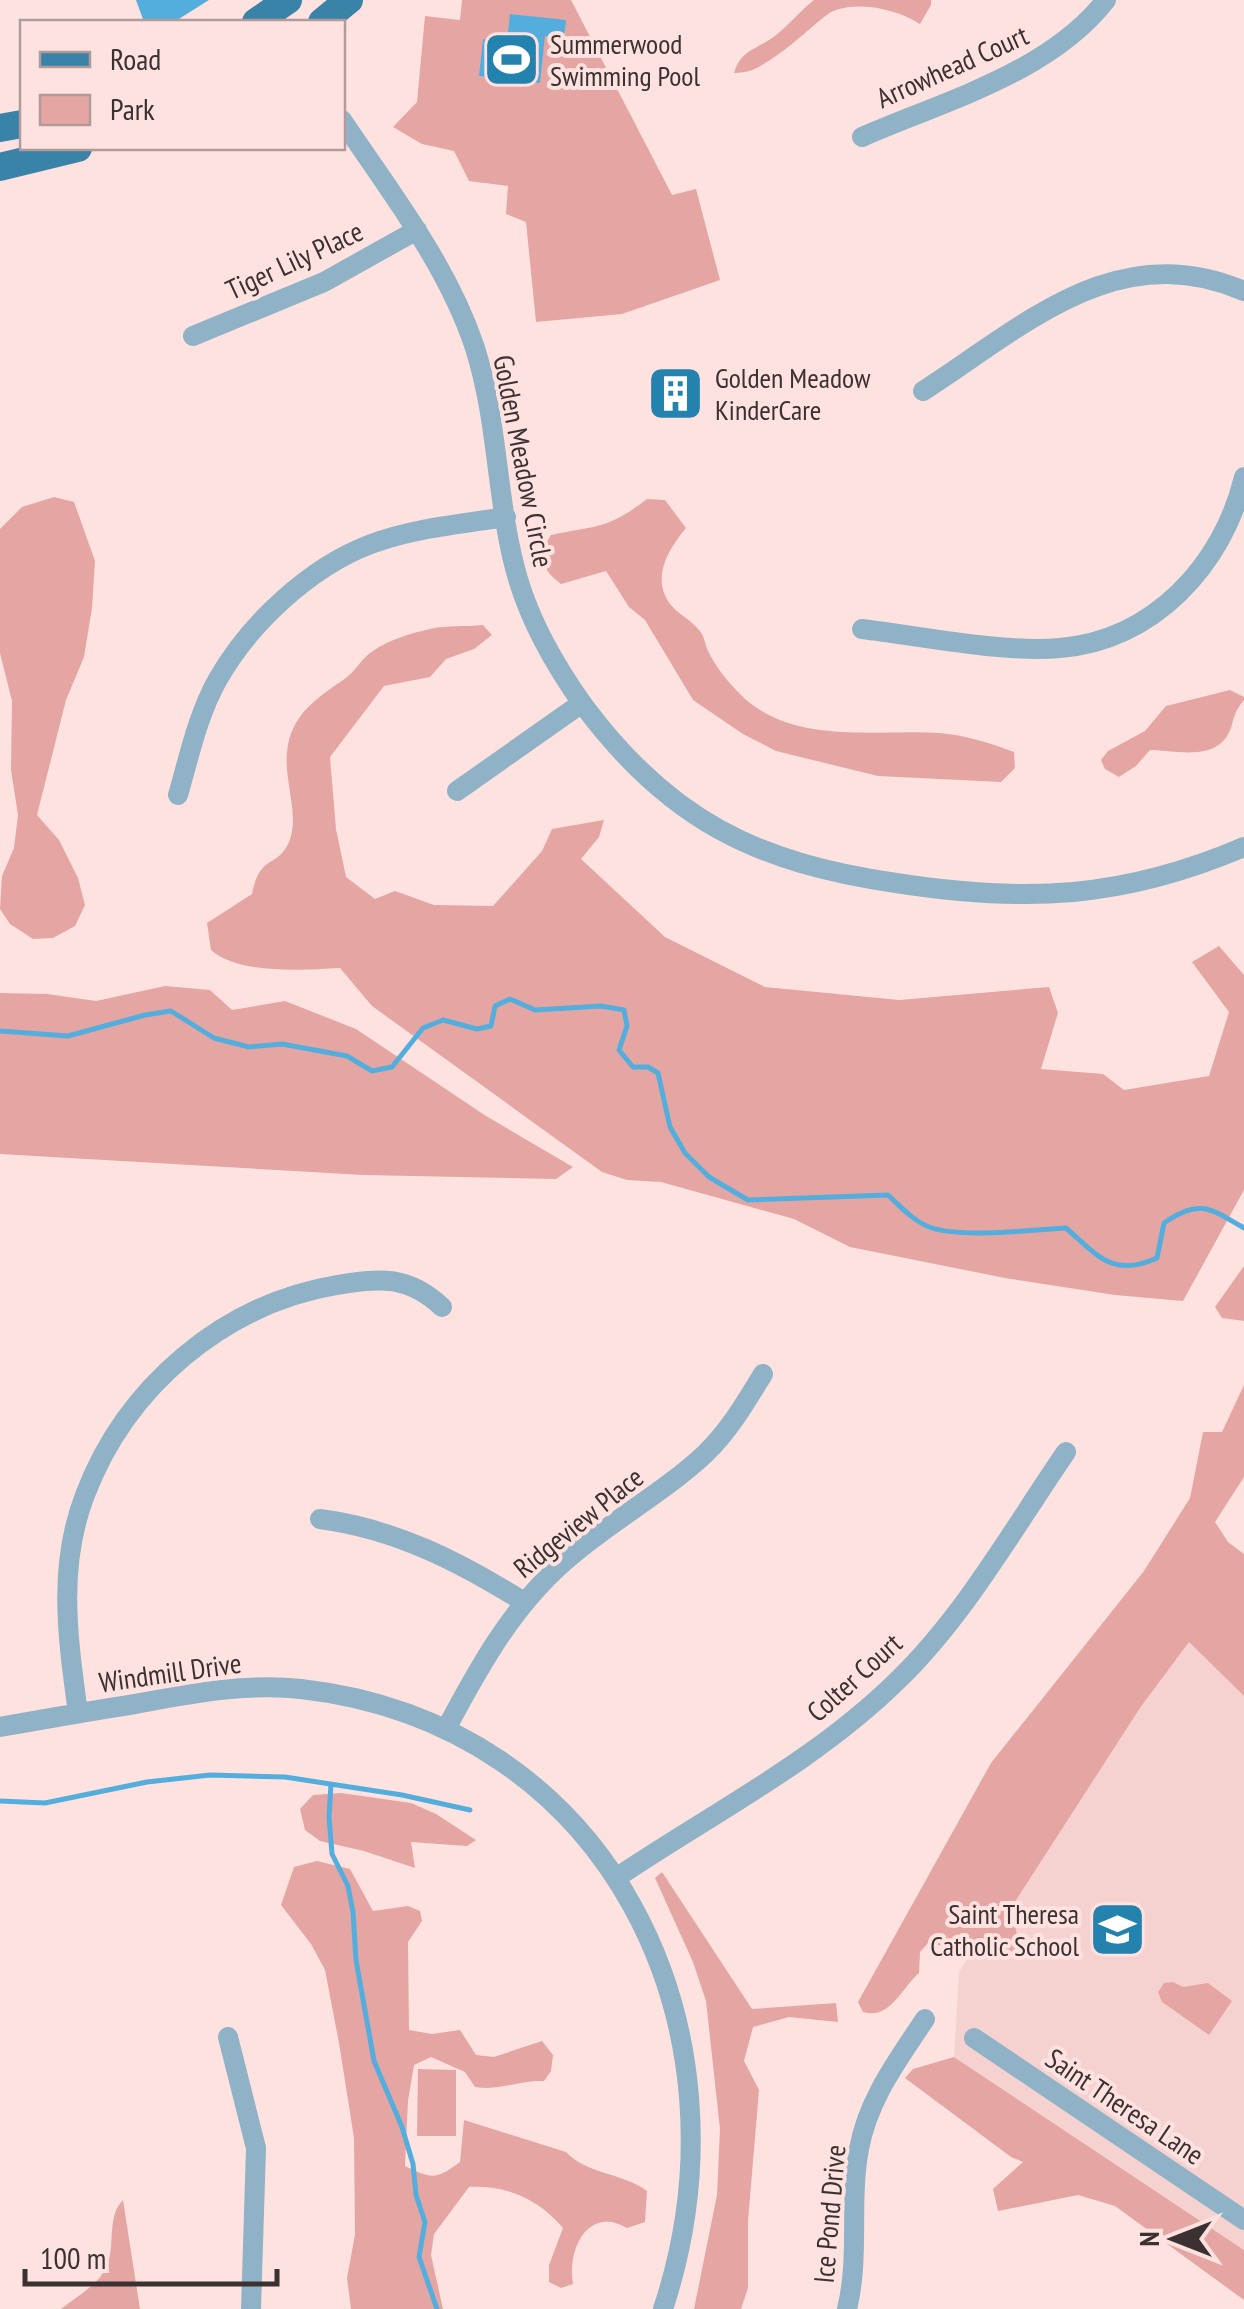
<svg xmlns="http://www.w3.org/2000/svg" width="1244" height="2309" viewBox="0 0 1244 2309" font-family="'PT Sans Narrow',sans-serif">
	<rect width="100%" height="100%" fill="#fee2e0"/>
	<path fill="#f5d2d0" d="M1189 1642 1244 1696V2250L954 2057 959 1972 972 1951 1011 1908 1140 1708Z"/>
	<path fill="#e5a6a3" d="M462 0H571L672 195 696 189 720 280 622 314 536 322 526 222 506 214 508 186 469 181 454 151 422 144 393 127 417 102 425 16 460 20Z
		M814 0H931V5L920 24C897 9 857 0 831 12 812 25 797 42 776 56 760 66 754 73 734 73 741 49 759 49 776 35 790 24 800 11 814 0Z
		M54 497 74 502 95 561 92 608 84 657 66 700 37 815 59 840 78 878 85 905 75 926 53 938 33 939 10 924 0 909 2 876 14 848 18 815 11 770 12 701 0 653V529L22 507Z
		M647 499 665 500 686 528C668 550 651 577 670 604 678 614 691 620 699 630 704 635 705 644 708 651 716 667 727 681 740 694 791 746 874 729 939 733 965 735 990 743 1014 752L1015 768 1001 782 878 776 776 751 743 734 693 700 645 620 629 607 606 571 561 584C542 570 537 556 551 535 597 525 607 530 647 499Z
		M483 625 492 635 474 649 446 659 430 677 384 686 330 757 336 829 346 877 375 899 395 891 434 905 493 906 542 851 552 829 604 820 599 837 581 859 665 937 765 987 899 1000 1049 987 1058 1013 1041 1069 1103 1074 1124 1090 1209 1076 1229 1012 1192 962 1219 946 1244 975V1190L1183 1301 1115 1295 1005 1278 850 1247 794 1219 661 1182 627 1180 602 1172 372 1006 340 968C304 970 239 975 211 950L207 923 252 894C260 853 277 869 289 842 300 816 284 782 287 752 291 714 317 698 346 678 356 670 362 658 373 651 388 640 412 633 430 629 445 625 466 627 483 625Z
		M1230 690 1244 697V700C1230 717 1235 724 1227 736 1211 761 1173 750 1150 750L1136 766 1119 777 1105 769 1101 760 1108 751 1145 731 1166 706Z
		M165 986 210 990 232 1010 285 1001 356 1029 486 1116 573 1167 556 1179 363 1175 0 1154V993L47 994 96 1001Z
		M1244 1266V1321L1222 1318 1215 1307Z
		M1244 1385V1477L1215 1522 1228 1542 1244 1554V1696L1189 1642 1140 1708 1011 1908 1021 1953 1009 1958 928 1943 920 1952 919 1973C901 1989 890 2020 863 2012L858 2002 991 1763 1144 1571 1190 1498 1203 1432H1222Z
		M341 1793 411 1803 436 1814 476 1840 467 1846 411 1842 415 1868 364 1851 320 1841 305 1830 300 1809 313 1795Z
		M317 1861 350 1869 373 1911 408 1906 420 1911 422 1921 408 1942 409 2030 432 2034 460 2030 476 2055 494 2057 542 2041 553 2055 551 2071 544 2081C517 2080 502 2091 475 2087L465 2072 431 2057 414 2065 408 2101 405 2166C432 2179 436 2180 460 2162L464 2120 566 2152C586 2174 623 2173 647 2191L645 2222 627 2228C587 2205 567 2251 573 2284L561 2288 549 2282V2265L563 2228C539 2199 506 2185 469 2187L434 2234 431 2255 443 2309H351L347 2278 355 2235 354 2138 339 2043 325 1970 311 1944 281 1905 294 1867Z
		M662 1872 752 2009 836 2003 838 2022 789 2017 753 2027 744 2061 759 2090 748 2221V2288L741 2309H694L717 2195 720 2129 706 2001 693 1962 655 1878Z
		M1173 1982 1183 1987 1208 1983 1232 2001 1209 2035 1162 2002 1158 1992 1164 1983Z
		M954 2057 1244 2250V2300L1115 2206 1078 2195 998 2211 993 2189 1023 2162 1011 2157 905 2078 913 2069Z
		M418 2069 456 2070V2136H417Z
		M123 2200 140 2309H61C78 2295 100 2285 108 2263 115 2243 107 2216 123 2200Z"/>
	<path fill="#54aedd" d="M136 0H209L174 22H144Z
		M510 14 566 20 564 37 545 36 540 83 479 76 483 39 507 42Z"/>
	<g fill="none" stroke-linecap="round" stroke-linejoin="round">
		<path stroke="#54aedd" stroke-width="5" d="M0 1031 68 1036 145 1015 171 1011 214 1038 249 1047 282 1044 347 1056 372 1071 392 1067 423 1028 443 1020 477 1029 491 1026 495 1006 510 999 535 1010 601 1006 624 1010 627 1026 619 1050 633 1067H648L658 1073 670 1127 685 1153 709 1177 748 1200 888 1195C901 1207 914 1222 932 1228 963 1238 1032 1230 1066 1228 1098 1256 1113 1278 1157 1258L1164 1223C1200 1198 1211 1209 1244 1228
			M331 1784 329 1817 332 1854 348 1886 353 1912 356 1960 374 2061 402 2127 413 2164 416 2195 425 2222 419 2257 437 2309
			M0 1801 45 1803 147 1782 210 1775 285 1777 402 1795 470 1810"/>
		<path stroke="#8fb2c7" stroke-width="20" d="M342 120C391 193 447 264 475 348 499 424 496 504 518 579 532 626 556 667 584 706 669 820 757 863 896 883 1025 903 1123 899 1244 847
			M862 137C944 101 1049 73 1106 0
			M193 336 324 282 417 230
			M923 391C1024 326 1117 236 1244 291
			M862 629C921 636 1002 653 1060 648 1154 640 1223 565 1244 477
			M457 791 582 703
			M178 795C189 757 198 714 218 679 250 623 310 567 371 544 414 528 461 524 506 517
			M320 1519C396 1529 460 1562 524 1602
			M78 1713C68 1639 57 1567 85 1495 126 1387 223 1304 337 1285 380 1277 409 1276 442 1307
			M0 1727C45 1719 90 1711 135 1704 190 1694 244 1683 301 1689 610 1724 756 2028 663 2309
			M446 1729C479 1667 512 1607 565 1561 609 1522 662 1494 705 1454 729 1431 746 1402 763 1374
			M616 1878C711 1814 816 1761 898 1680 965 1615 1013 1529 1066 1452
			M228 2037 256 2148 251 2309
			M974 2038 1244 2220
			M847 2309C860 2256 849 2202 859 2149 868 2099 898 2060 925 2019"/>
		<path stroke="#3982a8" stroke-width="28" d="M256 22 288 0
			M322 22 349 0
			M0 128 22 124
			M0 167 78 148"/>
	</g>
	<defs>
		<symbol id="stadium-square" viewBox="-11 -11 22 22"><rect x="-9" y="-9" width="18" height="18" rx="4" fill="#2382ae" stroke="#fee2e0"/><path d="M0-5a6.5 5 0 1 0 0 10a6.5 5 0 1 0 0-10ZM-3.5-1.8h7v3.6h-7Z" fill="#fff"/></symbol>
		<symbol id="building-square" viewBox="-11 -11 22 22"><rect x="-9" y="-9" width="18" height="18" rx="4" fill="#2382ae" stroke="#fee2e0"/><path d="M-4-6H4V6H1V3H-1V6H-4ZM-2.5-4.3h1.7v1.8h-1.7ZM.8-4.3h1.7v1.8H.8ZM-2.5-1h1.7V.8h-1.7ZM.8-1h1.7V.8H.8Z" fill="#fff"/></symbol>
		<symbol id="school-square" viewBox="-11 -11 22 22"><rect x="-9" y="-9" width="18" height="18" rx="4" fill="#2382ae" stroke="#fee2e0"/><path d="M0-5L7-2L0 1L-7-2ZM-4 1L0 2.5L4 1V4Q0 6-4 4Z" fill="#fff"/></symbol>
	</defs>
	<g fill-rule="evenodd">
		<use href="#stadium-square" x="480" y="28" width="63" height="63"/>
		<use href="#building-square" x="644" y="362" width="63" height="63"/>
		<use href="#school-square" x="1086" y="1898" width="63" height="63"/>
	</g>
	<g text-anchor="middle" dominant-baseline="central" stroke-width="8" stroke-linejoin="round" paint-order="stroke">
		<g font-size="28" fill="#3c3131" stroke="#fee2e0" text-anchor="start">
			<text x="550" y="43">Summerwood<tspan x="550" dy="32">Swimming Pool</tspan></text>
			<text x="715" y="377">Golden Meadow<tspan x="715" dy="32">KinderCare</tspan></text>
			<text x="1079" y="1913" text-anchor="end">Saint Theresa<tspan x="1079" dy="32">Catholic School</tspan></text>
		</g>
		<g font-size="28" fill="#3c3131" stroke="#fee2e0">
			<text transform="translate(952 66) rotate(-24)">Arrowhead Court</text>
			<text transform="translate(294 260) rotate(-25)">Tiger Lily Place</text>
			<text transform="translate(524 461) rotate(79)">Golden Meadow Circle</text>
			<text transform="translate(578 1522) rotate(-39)">Ridgeview Place</text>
			<text transform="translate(170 1672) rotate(-8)">Windmill Drive</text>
			<text transform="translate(854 1677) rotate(-42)">Colter Court</text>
			<text transform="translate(1125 2106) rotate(34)">Saint Theresa Lane</text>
			<text transform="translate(829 2214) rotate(-85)">Ice Pond Drive</text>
		</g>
	</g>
	<rect x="20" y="20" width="325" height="130" fill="#fee2e0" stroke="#b09b9a" stroke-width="2.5"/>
	<rect x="40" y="52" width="50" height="15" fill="#3982a8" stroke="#b09b9a" stroke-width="2.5"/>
	<text x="110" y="70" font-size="30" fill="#3c3131">Road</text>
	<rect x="40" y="95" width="50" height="30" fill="#e5a6a3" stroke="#b09b9a" stroke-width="2.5"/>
	<text x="110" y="120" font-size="30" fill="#3c3131">Park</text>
	<g transform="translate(1174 2239) rotate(270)" stroke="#fee2e0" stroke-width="8" paint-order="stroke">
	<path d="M0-8L18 38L0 25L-18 38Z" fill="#3c3131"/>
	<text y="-15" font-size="28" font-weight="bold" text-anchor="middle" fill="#3c3131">N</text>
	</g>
	<path d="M25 2269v15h252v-15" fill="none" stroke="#3c3131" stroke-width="5"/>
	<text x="40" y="2269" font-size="30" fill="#3c3131" stroke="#fee2e0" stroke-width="8" paint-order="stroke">100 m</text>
</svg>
